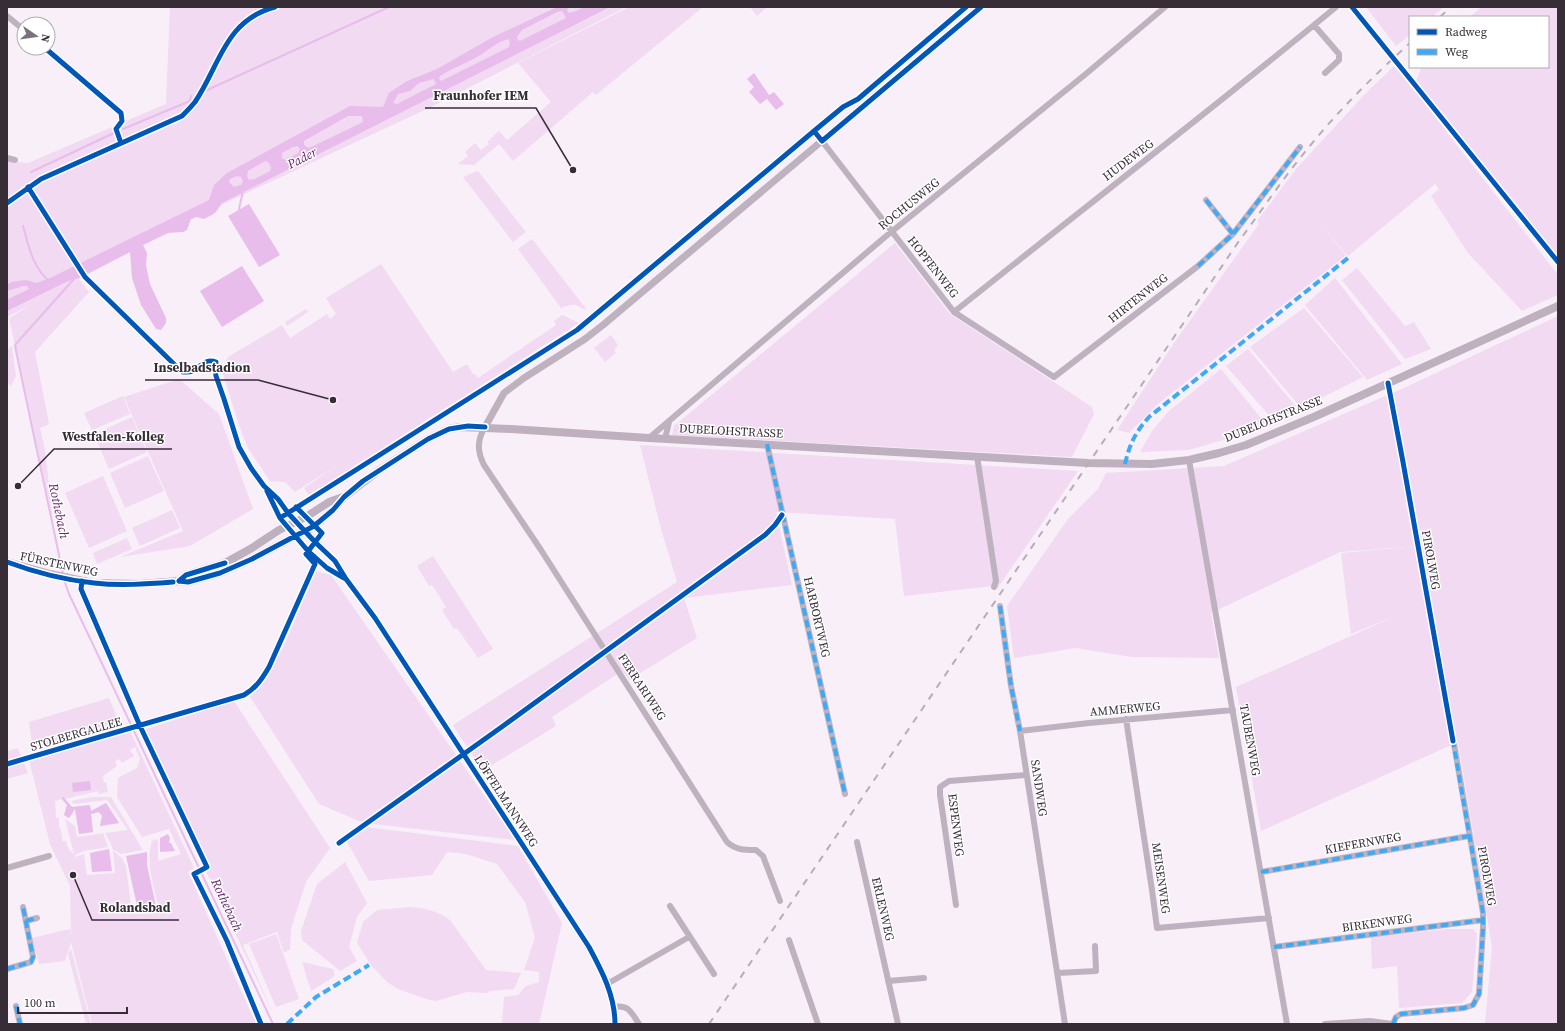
<svg xmlns="http://www.w3.org/2000/svg" width="1565" height="1031" viewBox="0 0 1565 1031" font-family="'Source Serif 4',serif">
	<rect width="100%" height="100%" fill="#f8eff8"/>
	<path fill="#f1daf2" fill-rule="evenodd" d="M170 7H626L431 107 206 212 79 279 89 292 35 352 49 424 40 428 45 450 53 521 9 318 32 304 7 317V161L28 163 166 104Z
		M629 7H703L596 95 593 92 513 161 499 144 474 165 458 164 468 156 465 152 475 143 481 150 489 144 487 142 499 131 507 140 551 102 518 63Z
		M750 7H767L757 16Z
		M1366 7H1444L1432 17H1410V35L1396 46Z
		M1481 7H1558V260L1475 153 1416 81 1422 67H1548V17H1470Z
		M1394 66 1421 99 1558 275V295L1522 311 1468 253 1431 196 1439 189 1435 184 1348 256 1318 221 1346 255 1159 403 1129 433 1117 430 1174 343 1259 224 1257 221 1297 168 1365 94Z
		M478 171 526 232 513 242 463 177Z
		M532 239 587 310C583 309 582 308 578 306 573 303 567 306 561 308L518 249Z
		M895 243 950 314 1092 407 1094 414 1072 457 672 435 674 426Z
		M381 264 453 372 467 364 473 374H475L478 378 556 325 554 321 562 315 579 323 309 495 304 488 342 462 295 492 285 482 270 481 248 448 239 425 223 374V367L228 357 282 325 290 338 327 314 330 319 336 314 326 298Z
		M1357 268 1405 326 1414 322 1431 349 1405 359 1342 280Z
		M1335 278 1402 364 1367 380 1305 305Z
		M1304 308 1363 377 1301 408 1250 347Z
		M306 309 308 312 287 326 285 322Z
		M1558 316V1024H1485L1492 947 1458 742 1261 831 1236 687 1398 615 1351 634 1341 553 1420 546 1340 552 1211 613 1219 658 1132 657 1075 648 1014 658 1007 606 1068 519 1098 489 1106 473 1224 466 1406 387Z
		M611 335 618 345 614 351 616 353 605 362 594 348Z
		M12 346 16 376 11 386 7 382 8 367 7 366V350Z
		M1248 349 1298 409 1274 421 1226 366Z
		M1221 369 1265 423 1244 434 1189 450 1140 452 1152 431 1169 411Z
		M179 379 219 414 253 509 190 546 120 557 183 531 124 397Z
		M123 396 130 414 92 430 84 413Z
		M132 417 147 452 109 469 94 434Z
		M640 445 1078 471 997 589 993 586 904 596 895 519 776 512 792 585 684 598 697 638 629 680 622 671 552 717 556 726 482 771 453 725 677 582 661 529Z
		M148 456 164 491 125 508 110 473Z
		M103 476 127 531 89 548 65 493Z
		M172 510 180 528 140 546 132 528Z
		M127 538 132 549 97 564 93 553Z
		M433 556 493 649 478 658 457 628 454 629 442 610 446 607 432 585 429 586 417 566Z
		M315 571 331 575 515 840 364 823 319 804 249 695C276 678 302 602 315 571Z
		M109 698 120 724 33 750 29 722Z
		M234 701 330 848 306 882 291 929 290 949 284 953 277 932 243 945 276 1020 140 731Z
		M130 731 194 868 188 872 256 1024H92L71 942 65 961 39 964 32 938 70 929 71 937 70 886 50 844 29 760ZM135 747 140 759 137 768 118 778 117 797 142 837 169 829 181 854 158 861V839L152 841C145 864 155 890 160 913L132 914 126 866 122 858 113 851 115 873 87 875 84 854 75 857V855L84 851 108 847 103 833H105L112 846V849L121 854 143 850 111 797H92L71 801 74 804 107 800 128 830 77 837 75 826 65 819 74 854 69 850 66 841H62C63 831 58 829 59 818H56L55 801 62 799 67 805 64 815 69 818 75 809 79 834 93 832 91 814 99 812 102 816 100 826 119 823 106 803 91 811 90 805 72 807 65 799 98 791V794L108 792 106 782 104 783 103 776 117 766 115 761 119 759 122 763 134 756 130 750Z
		M18 748 28 773 7 779V751Z
		M366 827 518 846 562 923 539 1024H502L504 997 518 995 526 986 539 982V972L524 970 535 938 525 902 497 864 466 854 447 852 432 875 369 881 347 842Z
		M345 862 367 903 357 917 349 947 357 961 340 971 302 940 301 931 317 884Z
		M410 907C425 908 438 911 450 920L486 970 521 973 514 989 490 991 488 993 467 992 436 1001 426 999 398 989 387 982 371 965 357 943 363 922 377 910Z
		M1448 929H1473L1477 934 1472 992 1462 1003 1399 1008 1397 966 1372 969 1371 937Z
		M276 934 299 999 276 1007 249 944Z
		M71 949 91 1024H86L68 954Z
		M302 962 333 969 335 976 311 991Z"/>
	<path fill="#e8bdeb" fill-rule="evenodd" d="M557 7H569L567 10 569 13 576 11 584 7H610L222 203C215 214 216 213 204 219L196 217 191 219 187 230 183 232 168 233 143 245 147 253 146 265 150 284 166 318V323L161 330 156 329 141 305 132 278 130 252 79 278 66 282 7 311V300C13 296 22 293 29 289L27 286H23L7 291V285L11 282 25 280 37 283 52 277 209 200 214 185 227 173 350 106 383 107 389 93 407 81 437 69 493 37ZM562 11 566 18 520 41 518 40 517 37 522 30 557 12ZM508 39 510 42 509 47 441 81 439 79 440 76C452 68 465 64 477 57 488 51 496 42 508 39ZM434 79 436 84 397 104 393 103 398 94 410 91 419 83ZM348 116H362L363 122 309 148 304 145V141ZM298 146 300 150 298 153 285 160 282 158V153L293 147ZM265 161 268 162 271 167 270 171 255 179 249 180 247 176 248 171ZM237 176 241 177 243 181 241 185 234 187 229 182 230 179Z
		M754 73 769 95 774 92 784 104 776 110 767 99 760 104 749 92 754 87 747 79Z
		M249 204 280 255 259 267 228 216Z
		M242 266 264 301 222 327 200 291Z
		M90 781 91 790 73 792 72 783Z
		M63 797 72 807 90 805 91 811 106 803 119 823 100 826 102 816 99 812 91 814 93 832 79 834 75 809 69 818 64 815 67 805 61 798Z
		M168 834 170 838 169 843H171L175 851 160 852V838Z
		M109 849 112 871 92 872 90 853Z
		M147 852V865L156 906 138 910 126 856Z"/>
	<g fill="none" stroke-linecap="round" stroke-linejoin="round">
		<path stroke="#e8bdeb" stroke-width="2" d="M202 95 205 91 389 7
			M123 129 190 101 191 96
			M31 172 114 133
			M239 209 243 191
			M23 226C29 246 32 266 48 280
			M63 574 16 351 15 345 74 279
			M64 580 69 594 273 1024"/>
		<path stroke="#bfb2c0" stroke-width="6" d="M7 16 24 30
			M1314 25 1339 54V60L1325 73
			M45 48 121 113
			M822 141 954 312 1054 377 1198 266 1233 234 1300 147
			M7 158 15 160
			M1206 200 1233 234
			M954 312C1081 210 1210 111 1336 7
			M216 362 215 369 216 376 239 447 257 478 278 499 296 522
			M1388 383 1445 691 1483 913V928L1479 994 1473 1005 1464 1008 1401 1014 1396 1017 1393 1024
			M485 427C477 440 477 451 484 465L541 550 727 842C736 850 744 850 756 850L763 856 780 901
			M649 438 885 237 1087 73 1165 7
			M665 439 669 422
			M767 444 845 794
			M977 456 996 581 994 587
			M1189 460 1287 1024
			M266 489 280 518 287 526
			M1000 606 1011 686 1020 731 1065 1024
			M1126 719 1152 890 1157 928 1269 918
			M1020 731 1089 723 1233 710
			M857 842 898 1024
			M7 868 49 856
			M1261 872 1469 836
			M956 905 940 795V787L949 781 1026 775
			M670 906 714 974
			M26 921 37 918
			M789 940 818 1024
			M1274 947 1483 920
			M7 969 31 962 33 957 23 907
			M1058 973 1096 971 1095 946
			M888 981 924 978
			M607 984 689 937
			M16 1006 20 1024
			M613 1007C629 1004 631 1012 639 1024
			M1325 1024 1370 1021 1392 1024"/>
		<path stroke="#bfb2c0" stroke-width="7" d="M485 427 504 393 524 378 585 339 603 325 981 7
			M296 522 335 561 346 579 375 618 572 921C592 952 615 985 615 1024
			M287 526 308 551 327 568 344 578"/>
		<path stroke="#bfb0c0" stroke-width="8" d="M7 562 50 574 93 583 140 584 179 581 188 582 220 573 252 559 314 526 333 510 344 497 378 471 428 439 449 429 460 427 511 429 649 438 1088 463 1152 464 1189 460 1219 453 1246 445 1316 416 1558 306
			M179 581 186 575 225 563 252 548 279 530 306 517 329 502 343 497"/>
		<path stroke="#b7adb7" stroke-width="2" stroke-dasharray="7 7" stroke-linecap="butt" d="M1440 17 1451 7
			M709 1024 1239 241C1260 213 1279 184 1301 157 1333 116 1371 78 1410 43"/>
		<path stroke="#3fa9f5" stroke-width="4" stroke-dasharray="8 4" stroke-linecap="butt" d="M1206 200 1233 234
			M1198 266 1233 234 1300 147
			M767 444 845 794
			M1125 464C1130 443 1135 433 1149 417L1348 258
			M1000 606 1011 686 1020 731
			M1261 872 1469 836
			M26 921 37 918
			M1274 947 1483 920
			M7 969 31 962 33 957 23 907
			M16 1006 20 1024
			M287 1024 316 997 369 965
			M1393 1024 1396 1017 1401 1014 1464 1008 1473 1005 1479 994 1483 928V913L1453 741"/>
		<defs>
			<path id="cycleway" d="M1352 7 1558 262
				M45 48 121 113 122 121 116 129 121 143
				M814 131 822 141 981 7
				M28 187 85 277 178 368 183 372C186 372 191 372 193 371 201 366 206 358 216 362L215 369 216 376 224 399 239 447 251 468 264 486 278 499 288 513 315 542 335 561 346 579 375 618 589 947C602 971 615 996 615 1024
				M7 203 41 179 182 116C186 112 191 107 195 102 220 65 225 20 275 7
				M1388 383 1403 462 1453 741
				M267 491 280 518 308 551 327 568 344 578
				M280 518 577 330 814 131 843 107 858 99 966 7
				M7 562C34 572 65 580 94 583 120 586 147 584 173 582
				M82 581 81 589 140 726 207 867 194 874 227 941 261 1024
				M179 581 188 582 220 573 252 559 314 526 333 510 344 497 363 481 428 439 449 429 468 426 485 427
				M179 581 186 575 225 563
				M7 764 244 695C256 688 262 679 269 667L315 564 306 554 322 533 296 507
				M339 843 503 726 765 535 775 525 782 515"/>
		</defs>
		<use href="#cycleway" stroke="#fff" stroke-width="8"/>
		<use href="#cycleway" stroke="#0057b8" stroke-width="5"/>
	</g>
	<g text-anchor="middle" dominant-baseline="central" stroke-width="3" stroke-linejoin="round" paint-order="stroke">
		<g font-size="12" fill="#372d37" stroke="#fff">
			<text transform="translate(1128 160) rotate(-37)">HUDEWEG</text>
			<text transform="translate(909 204) rotate(-39)">ROCHUSWEG</text>
			<text transform="translate(933 267) rotate(52)">HOPFENWEG</text>
			<text transform="translate(1138 298) rotate(-38)">HIRTENWEG</text>
			<text transform="translate(1273 419) rotate(-22)">DUBELOHSTRASSE</text>
			<text transform="translate(731 431) rotate(3)">DUBELOHSTRASSE</text>
			<text transform="translate(1431 560) rotate(80)">PIROLWEG</text>
			<text transform="translate(59 564) rotate(12)">FÜRSTENWEG</text>
			<text transform="translate(817 617) rotate(77)">HARBORTWEG</text>
			<text transform="translate(642 687) rotate(57)">FERRARIWEG</text>
			<text transform="translate(1125 709) rotate(-5)">AMMERWEG</text>
			<text transform="translate(76 734) rotate(-16)">STOLBERGALLEE</text>
			<text transform="translate(1250 740) rotate(80)">TAUBENWEG</text>
			<text transform="translate(1039 788) rotate(82)">SANDWEG</text>
			<text transform="translate(506 801) rotate(57)">LÖFFELMANNWEG</text>
			<text transform="translate(956 825) rotate(83)">ESPENWEG</text>
			<text transform="translate(1363 843) rotate(-10)">KIEFERNWEG</text>
			<text transform="translate(1487 876) rotate(80)">PIROLWEG</text>
			<text transform="translate(1161 878) rotate(82)">MEISENWEG</text>
			<text transform="translate(883 909) rotate(77)">ERLENWEG</text>
			<text transform="translate(1377 923) rotate(-8)">BIRKENWEG</text>
		</g>
		<g font-size="13" font-style="italic" fill="#6b2772" stroke="#fff">
			<text transform="translate(302 158) rotate(-27)">Pader</text>
			<text transform="translate(59 511) rotate(78)">Rothebach</text>
			<text transform="translate(227 905) rotate(65)">Rothebach</text>
		</g>
	</g>
	<path fill="none" stroke="#372d37" stroke-width="1.5" d="M573 170L536 108H425M333 400L258 380H145M18 486L54 449H172M73 875L92 920H179"/>
	<g fill="#372d37" stroke="#fff" stroke-width="1.5">
		<circle cx="573" cy="170" r="4"/>
		<circle cx="333" cy="400" r="4"/>
		<circle cx="18" cy="486" r="4"/>
		<circle cx="73" cy="875" r="4"/>
	</g>
	<g font-size="13" text-anchor="middle" font-weight="bold" fill="#372d37" stroke="#fff" stroke-width="3" stroke-linejoin="round" paint-order="stroke">
		<text x="481" y="100">Fraunhofer IEM</text>
		<text x="202" y="372">Inselbadstadion</text>
		<text x="113" y="441">Westfalen-Kolleg</text>
		<text x="135" y="912">Rolandsbad</text>
	</g>
	<rect width="1565" height="1031" fill="none" stroke="#372d37" stroke-width="16"/>
	<rect x="1409" y="16" width="140" height="52" fill="#ffffff" stroke="#afabaf"/>
	<rect x="1417" y="29" width="20" height="6" fill="#0057b8" stroke="#afabaf"/>
	<text x="1445" y="36" font-size="12" fill="#372d37">Radweg</text>
	<rect x="1417" y="49" width="20" height="6" fill="#3fa9f5" stroke="#afabaf"/>
	<text x="1445" y="56" font-size="12" fill="#372d37">Weg</text>
	<g transform="translate(36 36) rotate(103)"><circle r="19" fill="#ffffff" stroke="#afabaf"/>
	<path d="M0-3L7 15L0 10L-7 15Z" fill="#7b717b"/>
	<text y="-6" font-size="11" font-weight="bold" text-anchor="middle" fill="#372d37">N</text>
	</g>
	<path d="M18 1007v6h109v-6" fill="none" stroke="#372d37" stroke-width="2"/>
	<text x="24" y="1007" font-size="12" fill="#372d37" stroke="#ffffff" stroke-width="3" paint-order="stroke">100 m</text>
</svg>
